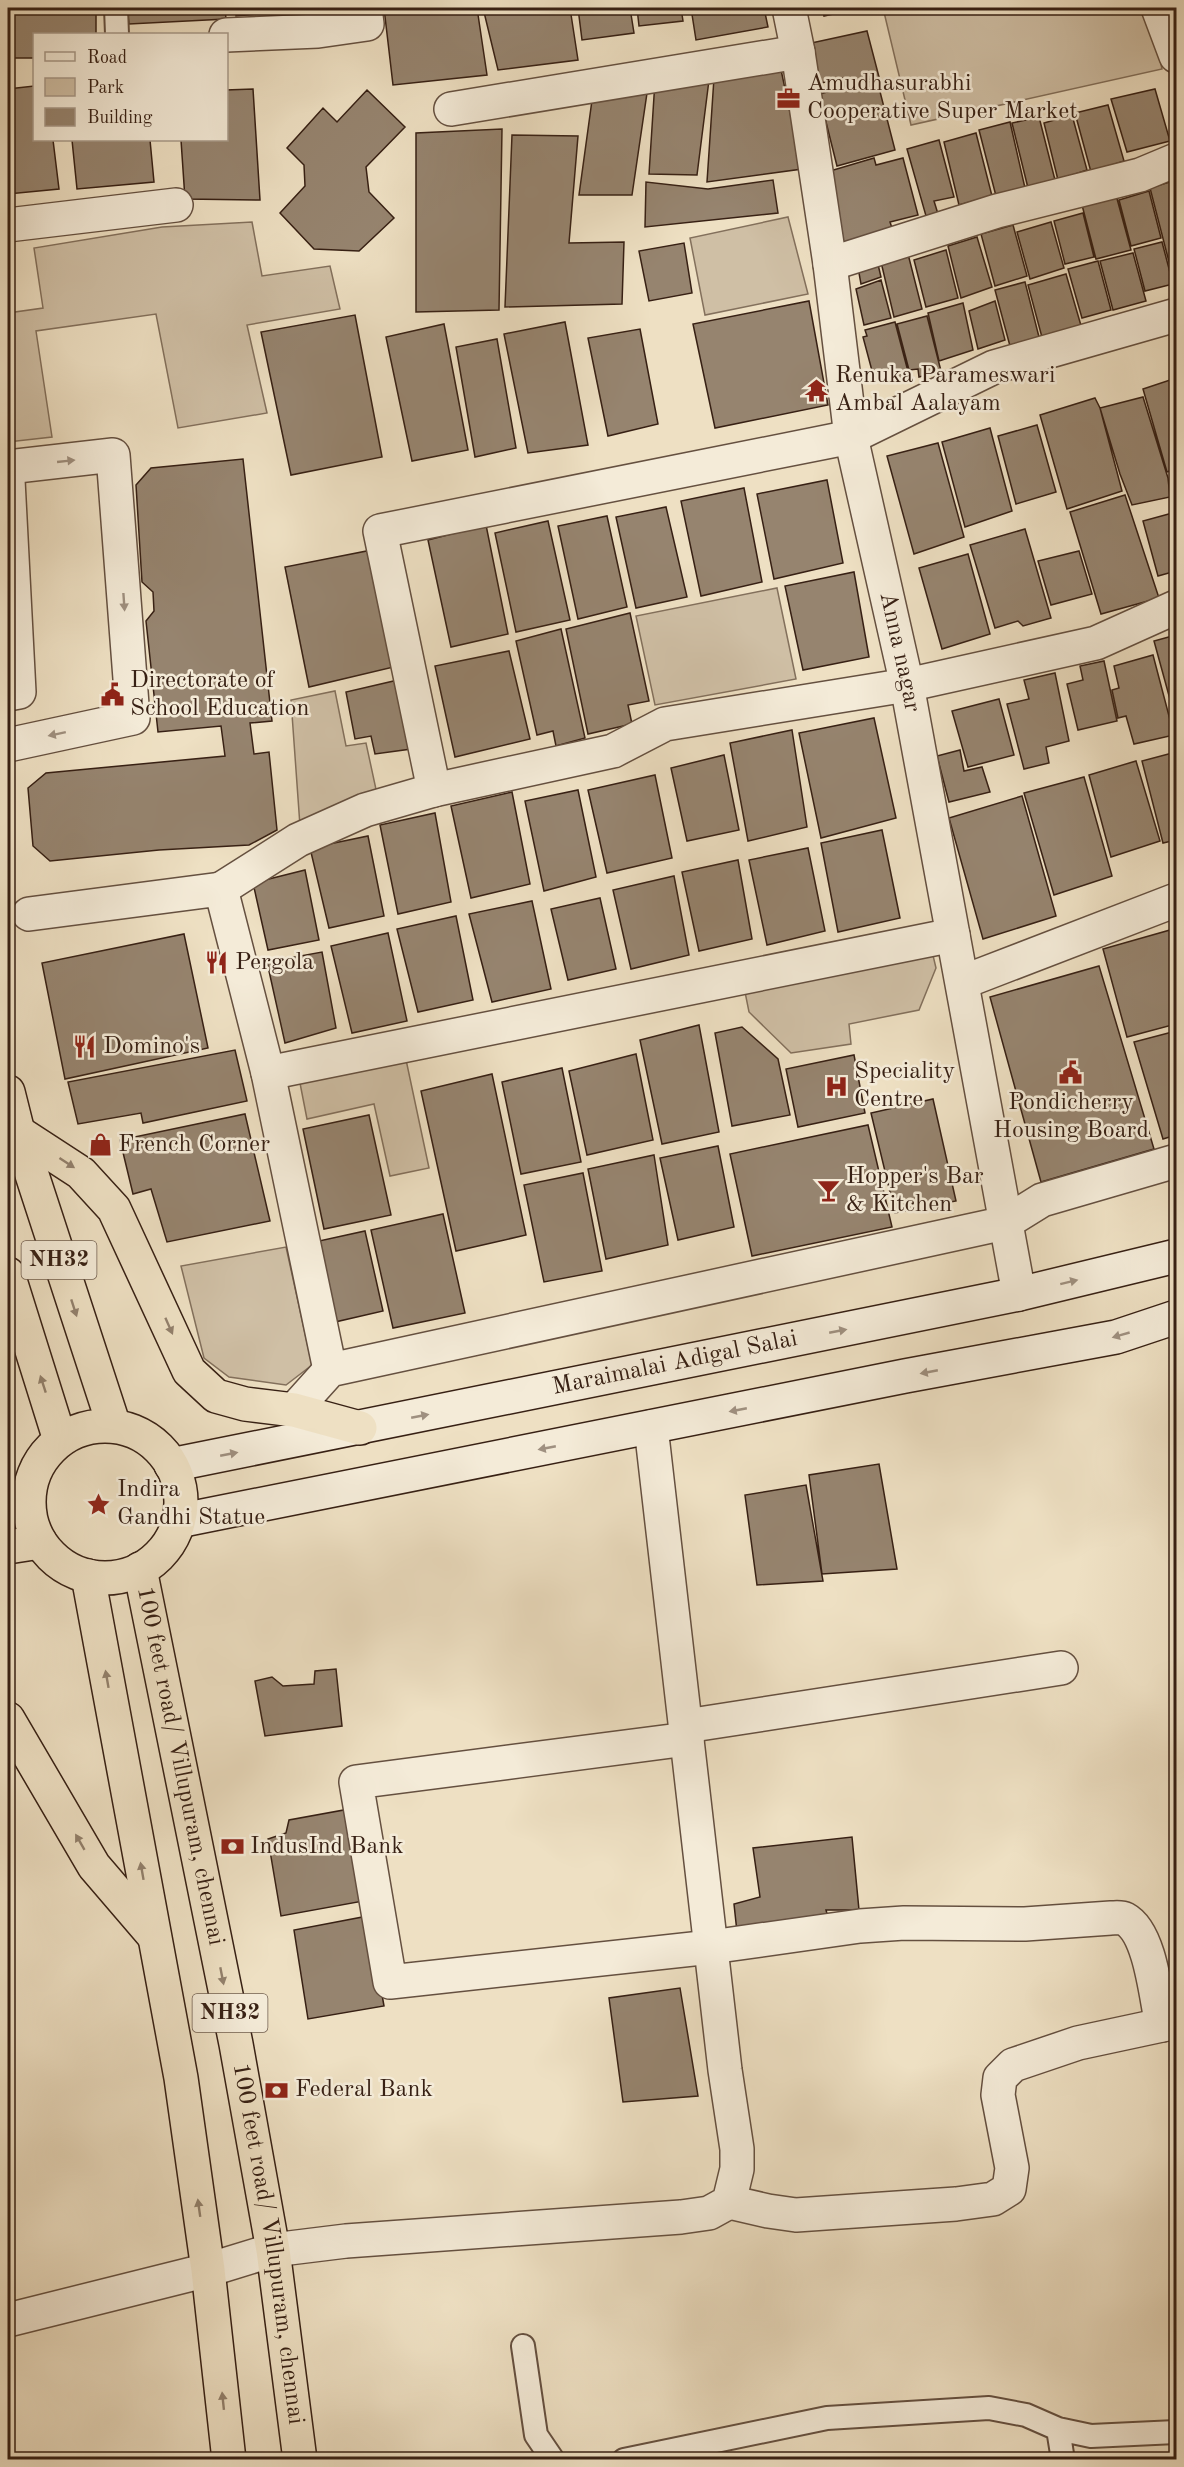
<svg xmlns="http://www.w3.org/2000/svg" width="1184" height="2467" viewBox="0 0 1184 2467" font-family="'Old Standard TT',serif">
	<rect width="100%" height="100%" fill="#eee0c3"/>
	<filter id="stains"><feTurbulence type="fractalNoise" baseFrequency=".00333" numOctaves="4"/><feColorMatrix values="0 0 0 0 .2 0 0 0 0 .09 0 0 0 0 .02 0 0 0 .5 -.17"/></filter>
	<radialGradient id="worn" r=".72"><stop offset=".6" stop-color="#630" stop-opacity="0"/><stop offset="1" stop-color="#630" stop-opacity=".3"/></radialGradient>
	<path fill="#cfbfa5" stroke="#83705c" stroke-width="1.5" d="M883 8H1149L1162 69 911 125Z
		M788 217 808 294 705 315 690 238Z
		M252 222 262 276 330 266 340 309 247 325 267 413 178 428 156 314 36 331 52 437 8 442V313L43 308 34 248 162 227Z
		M777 588 796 679 655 705 636 616Z
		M335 691 346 746 366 743 377 794 300 826 291 700Z
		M931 947 936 968 919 1010 849 1024 851 1044 791 1053 749 1012 744 987Z
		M405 1055 429 1168 390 1176 374 1104 307 1119 299 1078Z
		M286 1247 312 1365 286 1385 229 1377 204 1358 181 1266Z"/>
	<path fill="#96846f" stroke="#372014" stroke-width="1.5" d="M8 8H96V34H34V58H8Z
		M127 8H225L226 19 129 24Z
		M236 8H330L236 16Z
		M384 8H477L487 75 393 85Z
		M483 8H570L578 60 498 70Z
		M578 8H630L634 33 582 40Z
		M637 8H681L683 21 639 26Z
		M691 8H764L768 27 696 40Z
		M822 8H859L824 16Z
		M867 31 879 77 844 86 843 78 812 85 802 45Z
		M780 65 802 169 707 182 714 78Z
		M709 80 697 175 649 174 655 81Z
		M877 80 895 150 837 166 819 94Z
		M34 86V140H53L59 189 8 194V89Z
		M253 89 260 200 185 199 181 140H226V90Z
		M1155 89 1170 141 1127 152 1111 99Z
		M367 90 405 127 366 167 369 192 394 218 359 251 314 249 280 213 305 186 304 165 287 148 323 108 337 122Z
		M593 93H647L632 195H579Z
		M1108 105 1124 161 1091 172 1075 113Z
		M1072 115 1087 170 1058 180 1044 123Z
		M1039 117 1055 180 1028 188 1012 123Z
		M1010 122 1025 188 996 196 979 130Z
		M502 129 499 310 416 312V133Z
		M976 133 992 196 959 205 944 142Z
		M512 135 578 136 569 243 624 242 622 304 505 307Z
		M72 140H150L154 182 77 189Z
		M939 140 954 197 934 201 938 214 926 216 907 149Z
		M874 158 876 165 903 158 918 215 890 222 893 231 841 244 830 171Z
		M773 180 778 213 645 227 646 182 708 189Z
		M1176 180V289L1150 188Z
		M1149 191 1161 238 1131 246 1119 200Z
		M1116 195 1131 250 1096 259 1082 205Z
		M1083 213 1094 257 1065 264 1054 221Z
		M1051 222 1064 268 1030 279 1017 232Z
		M1013 225 1027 276 995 286 981 234Z
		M977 237 992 287 961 298 948 246Z
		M1162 242 1173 284 1145 291 1134 249Z
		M684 243 692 293 649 301 639 251Z
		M946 250 958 298 926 307 914 260Z
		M1133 253 1146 301 1113 310 1100 261Z
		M908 254 922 309 894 317 881 262Z
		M876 256 881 277 861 284 857 262Z
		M1098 261 1111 310 1082 318 1068 269Z
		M1066 274 1082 329 1043 341 1028 285Z
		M881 280 891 318 864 325 856 289Z
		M1025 282 1039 337 1010 346 995 290Z
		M809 301 828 405 715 428 693 324Z
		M995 301 1005 340 978 349 969 311Z
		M963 303 973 350 939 361 928 313Z
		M355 315 382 457 291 475 261 332Z
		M927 316 941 371 919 377 918 369 909 370 897 324Z
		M565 322 588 445 528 453 504 334Z
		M895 322 910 379 898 382 897 376 875 382 863 337 867 336 865 330Z
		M444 324 468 450 412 461 386 337Z
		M640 329 658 424 608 436 588 338Z
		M497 339 516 448 475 457 456 347Z
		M1176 378V469L1167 472 1143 389Z
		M1143 397 1168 478 1170 497 1132 505 1120 474 1100 408Z
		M1095 398 1100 408 1122 491 1067 509 1040 415Z
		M1037 425 1056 492 1016 504 998 436Z
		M990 428 1012 511 965 527 942 442Z
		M938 443 964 537 914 554 887 456Z
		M243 459 272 721 250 723 254 754 269 752 277 830 249 845 159 850 50 861 33 846 28 788 46 773 225 756 221 726 158 732 146 621 154 611 153 592 142 582 136 485 151 468Z
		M827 480 843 563 774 579 757 494Z
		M744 488 762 582 701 596 681 501Z
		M1125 495 1159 598 1101 614 1070 512Z
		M666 507 687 597 636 608 616 517Z
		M1176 512V571L1158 576 1143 521Z
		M607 516 627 607 578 619 558 526Z
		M548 521 570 620 516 632 495 533Z
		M486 525 508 634 451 647 428 540Z
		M1025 529 1051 618 1023 626 1018 621 995 628 970 545Z
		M377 549 402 665 309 687 285 567Z
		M1079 551 1092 594 1051 605 1038 561Z
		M968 554 990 634 942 649 919 568Z
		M854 572 869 657 803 670 785 586Z
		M630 613 649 701 628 705 632 724 588 734 566 629Z
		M561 629 585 738 556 746 553 731 537 735 516 641Z
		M1176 635V714H1174L1154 641Z
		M509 651 530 739 455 757 435 666Z
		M1153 655 1174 735 1134 744 1126 716 1118 718 1112 690 1119 688 1114 666Z
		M1104 661 1117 721 1078 730 1067 684 1083 680 1080 666Z
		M1055 673 1069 741 1046 747 1049 763 1024 769 1007 704 1029 699 1024 680Z
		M398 680 411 749 375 754 371 736 355 739 346 692Z
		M999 699 1014 755 968 767 952 711Z
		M874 718 896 818 821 838 799 733Z
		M792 730 807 827 748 841 730 743Z
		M960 750 964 771 982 767 990 792 949 802 937 756Z
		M1176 752V840L1163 843 1142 761Z
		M724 755 739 830 687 841 671 768Z
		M1136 761 1160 841 1111 857 1089 775Z
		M655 775 672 858 607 873 588 790Z
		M1084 777 1112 876 1054 895 1024 793Z
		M578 790 596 877 544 891 525 801Z
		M512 792 530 884 471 898 451 806Z
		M1022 796 1056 916 983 939 949 818Z
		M435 813 451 902 398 914 380 825Z
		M882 830 900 918 838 932 821 843Z
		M368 836 384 916 329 928 310 848Z
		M808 848 825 931 767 945 749 860Z
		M738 860 752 939 699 951 682 872Z
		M305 870 319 940 268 950 253 883Z
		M674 876 689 955 631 969 613 890Z
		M600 898 616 969 568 980 551 909Z
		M532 901 551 989 492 1002 469 914Z
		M456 916 473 1000 418 1012 397 929Z
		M1176 922V943L1171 924Z
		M1170 930 1176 954V1024L1127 1037 1103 949Z
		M388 933 407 1021 352 1033 331 946Z
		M184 934 208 1048 65 1079 42 963Z
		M322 952 336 1028 285 1043 267 962Z
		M1099 966 1154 1149 1041 1182 990 997Z
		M699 1025 719 1132 662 1144 640 1040Z
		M742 1027 778 1059 790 1115 732 1126 715 1033Z
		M1176 1031V1135L1163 1139 1134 1042Z
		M235 1050 247 1101 143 1123 141 1113 78 1124 68 1082Z
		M636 1054 653 1140 587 1155 569 1071Z
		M854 1055 865 1113 798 1127 786 1069Z
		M562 1068 581 1162 521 1174 502 1082Z
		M492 1074 526 1235 456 1251 421 1091Z
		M933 1099 956 1201 895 1213 871 1113Z
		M245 1114 270 1221 167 1242 151 1189 133 1194 120 1140Z
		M369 1115 391 1215 324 1229 303 1129Z
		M868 1125 892 1227 752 1256 730 1154Z
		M718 1146 734 1227 678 1240 660 1158Z
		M654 1155 668 1245 606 1259 588 1169Z
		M583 1173 602 1271 544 1282 524 1185Z
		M443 1214 465 1313 393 1328 371 1230Z
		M365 1231 383 1311 335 1322 319 1241Z
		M879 1464 897 1569 822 1574 809 1475Z
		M806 1485 823 1581 757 1585 745 1495Z
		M336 1669 342 1726 265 1736 255 1681 272 1677 283 1686 314 1684 315 1671Z
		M355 1808 369 1900 281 1916 268 1839 286 1833 289 1820Z
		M852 1837 859 1910H826L829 1921 737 1932 734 1904 760 1897 753 1848Z
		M368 1916 384 2006 308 2019 294 1930Z
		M680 1988 698 2096 623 2102 609 1998Z
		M8 2241 12 2274 8 2275Z"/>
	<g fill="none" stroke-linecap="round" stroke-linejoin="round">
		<defs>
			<path id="lane" d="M116 8 117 34
				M523 2346 536 2435 553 2460
				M1058 2429 1063 2460
				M624 2460 827 2418 989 2408 1026 2415 1058 2429 1091 2436 1176 2432"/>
			<g id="street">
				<path id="s1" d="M789 8 798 52 830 264 851 437 907 685 1019 1294"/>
				<path d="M1158 8 1176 56"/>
				<path d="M226 35 318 31 367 24 365 8"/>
				<path d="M451 109 798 52"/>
				<path d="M8 225 176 205"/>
				<path d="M830 264 997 211 1140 175 1176 160"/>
				<path d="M8 467 113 455 133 718 8 745"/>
				<path d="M8 480 19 692 8 694"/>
				<path d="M434 790 380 531 851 437 994 367 1176 315"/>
				<path d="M221 889 298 840 365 810 434 790 613 751 665 724 907 685 1096 643 1176 607"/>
				<path d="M29 914 221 889 268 1073 330 1370"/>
				<path d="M963 982 1176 900"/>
				<path d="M268 1073 953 935"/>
				<path d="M294 1410 330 1370 1005 1223 1042 1200 1176 1161"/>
				<path d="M686 1726 1061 1668"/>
				<path d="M687 1739 356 1782 390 1982 711 1947 860 1926 904 1923 1025 1924 1111 1918C1115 1918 1121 1917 1125 1919 1151 1933 1156 1999 1162 2025"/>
				<path d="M729 2202 768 2211 796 2215 956 2204 993 2199 1009 2189 1012 2168 998 2095 1000 2078 1013 2065 1078 2043 1176 2022"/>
				<path d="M8 2320 208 2270 273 2250 346 2241 681 2217 709 2213 729 2202 737 2169V2149L725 2070 651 1427"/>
			</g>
			<g id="secondary">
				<path id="s2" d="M171 1465 1019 1294 1176 1256"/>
				<path d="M178 1521 905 1376 1116 1337 1176 1317"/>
			</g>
			<g id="highway">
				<path d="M8 1092 18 1132 114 1426"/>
				<path d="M18 1132 81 1173 114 1209 189 1371 216 1396 245 1404 294 1410 360 1428"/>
				<path d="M8 1274 60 1440"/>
				<circle cx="105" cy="1502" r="76"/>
				<path d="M8 1547 40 1542"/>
				<path id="s3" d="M140 1569 236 2044 273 2250 300 2460"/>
				<path d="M88 1576 181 2078 208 2270 229 2460"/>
				<path d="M8 1719 94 1866 154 1936"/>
			</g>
		</defs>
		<use href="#lane" stroke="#655040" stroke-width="26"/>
		<use href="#street" stroke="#655040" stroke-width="36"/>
		<use href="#secondary" stroke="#372014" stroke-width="36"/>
		<use href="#highway" stroke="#372014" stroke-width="36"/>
		<use href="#lane" stroke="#f4ebd8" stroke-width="22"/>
		<use href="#street" stroke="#f4ebd8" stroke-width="33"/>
		<use href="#secondary" stroke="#f4ebd8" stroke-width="33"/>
		<use href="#highway" stroke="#eee0c3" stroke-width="33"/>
	</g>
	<defs><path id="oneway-solid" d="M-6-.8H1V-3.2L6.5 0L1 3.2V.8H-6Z" transform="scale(1.5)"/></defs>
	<g fill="#9f9080">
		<use href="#oneway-solid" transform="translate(66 461) rotate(-6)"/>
		<use href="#oneway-solid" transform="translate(124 602) rotate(86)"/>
		<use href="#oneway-solid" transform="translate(57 734) rotate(168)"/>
		<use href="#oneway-solid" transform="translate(1069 1282) rotate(-14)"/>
		<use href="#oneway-solid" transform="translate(838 1331) rotate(-11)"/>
		<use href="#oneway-solid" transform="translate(1121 1335) rotate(164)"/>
		<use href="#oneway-solid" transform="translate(929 1372) rotate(169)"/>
		<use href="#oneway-solid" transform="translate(738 1410) rotate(169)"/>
		<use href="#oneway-solid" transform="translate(420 1416) rotate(-11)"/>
		<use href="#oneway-solid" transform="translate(547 1448) rotate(169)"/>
		<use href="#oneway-solid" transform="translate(229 1454) rotate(-11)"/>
	</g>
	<g fill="#92806c">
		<use href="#oneway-solid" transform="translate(67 1163) rotate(33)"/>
		<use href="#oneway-solid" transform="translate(74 1308) rotate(72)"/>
		<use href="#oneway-solid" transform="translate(169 1326) rotate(66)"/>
		<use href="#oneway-solid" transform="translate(43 1384) rotate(-108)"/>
		<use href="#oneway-solid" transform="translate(107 1679) rotate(-100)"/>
		<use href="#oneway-solid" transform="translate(80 1842) rotate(-120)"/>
		<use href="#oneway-solid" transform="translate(142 1871) rotate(-100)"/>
		<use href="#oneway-solid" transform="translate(222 1976) rotate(79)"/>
		<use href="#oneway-solid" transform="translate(199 2208) rotate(-98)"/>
		<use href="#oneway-solid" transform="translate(223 2401) rotate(-96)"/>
	</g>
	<defs>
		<symbol id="office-bare" viewBox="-9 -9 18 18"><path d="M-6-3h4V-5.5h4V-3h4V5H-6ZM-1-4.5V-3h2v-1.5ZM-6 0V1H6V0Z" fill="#8f2418" stroke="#f4ebd8" stroke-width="2.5" paint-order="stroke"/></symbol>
		<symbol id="temple-bare" viewBox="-9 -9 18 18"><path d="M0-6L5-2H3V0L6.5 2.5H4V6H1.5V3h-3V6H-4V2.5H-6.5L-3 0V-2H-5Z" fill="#8f2418" stroke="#f4ebd8" stroke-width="2.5" paint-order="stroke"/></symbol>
		<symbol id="civic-bare" viewBox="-9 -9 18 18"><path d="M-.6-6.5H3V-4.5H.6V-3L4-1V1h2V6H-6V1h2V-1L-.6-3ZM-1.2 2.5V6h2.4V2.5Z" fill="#8f2418" stroke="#f4ebd8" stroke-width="2.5" paint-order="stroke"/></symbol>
		<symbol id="restaurant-bare" viewBox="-9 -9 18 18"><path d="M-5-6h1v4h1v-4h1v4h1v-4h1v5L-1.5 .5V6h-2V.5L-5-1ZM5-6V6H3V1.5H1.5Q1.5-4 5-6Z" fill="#8f2418" stroke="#f4ebd8" stroke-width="2.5" paint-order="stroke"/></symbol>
		<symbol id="hospital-bare" viewBox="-9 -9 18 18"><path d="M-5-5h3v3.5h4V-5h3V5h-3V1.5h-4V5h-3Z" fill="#8f2418" stroke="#f4ebd8" stroke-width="2.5" paint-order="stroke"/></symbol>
		<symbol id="shop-bare" viewBox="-9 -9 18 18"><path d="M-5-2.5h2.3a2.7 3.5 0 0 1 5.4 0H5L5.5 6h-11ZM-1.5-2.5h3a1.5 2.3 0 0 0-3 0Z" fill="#8f2418" stroke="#f4ebd8" stroke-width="2.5" paint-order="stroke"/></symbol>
		<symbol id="bar-bare" viewBox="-9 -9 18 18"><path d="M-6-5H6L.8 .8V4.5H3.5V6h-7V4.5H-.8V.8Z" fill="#8f2418" stroke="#f4ebd8" stroke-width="2.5" paint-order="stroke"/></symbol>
		<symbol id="sight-bare" viewBox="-9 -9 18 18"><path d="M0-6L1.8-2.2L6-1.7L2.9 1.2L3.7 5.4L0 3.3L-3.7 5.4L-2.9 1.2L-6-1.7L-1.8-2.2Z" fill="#8f2418" stroke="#f4ebd8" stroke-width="2.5" paint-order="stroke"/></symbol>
		<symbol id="bank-bare" viewBox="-9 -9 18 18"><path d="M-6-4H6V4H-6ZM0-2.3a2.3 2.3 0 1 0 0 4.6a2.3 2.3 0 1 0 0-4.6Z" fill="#8f2418" stroke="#f4ebd8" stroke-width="2.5" paint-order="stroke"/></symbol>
	</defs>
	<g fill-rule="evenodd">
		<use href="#office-bare" x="772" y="82" width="33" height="33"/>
		<use href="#temple-bare" x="800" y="374" width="33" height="33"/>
		<use href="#civic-bare" x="96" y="678" width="33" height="33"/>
		<use href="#restaurant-bare" x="200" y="946" width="33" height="33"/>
		<use href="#restaurant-bare" x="68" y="1030" width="33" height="33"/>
		<use href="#civic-bare" x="1054" y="1056" width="33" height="33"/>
		<use href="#hospital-bare" x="820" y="1070" width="33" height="33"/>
		<use href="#shop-bare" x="84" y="1128" width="33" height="33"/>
		<use href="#bar-bare" x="812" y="1174" width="33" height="33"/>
		<use href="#sight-bare" x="82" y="1488" width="33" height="33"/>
		<use href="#bank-bare" x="216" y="1830" width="33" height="33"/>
		<use href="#bank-bare" x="260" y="2074" width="33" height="33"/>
	</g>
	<g text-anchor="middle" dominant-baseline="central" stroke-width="5" stroke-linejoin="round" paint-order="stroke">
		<g fill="#f4ebd8" stroke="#705d4f" stroke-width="1.5">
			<rect x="21.5" y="1241" width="75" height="38" rx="4.5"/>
			<rect x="192.5" y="1994" width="75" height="38" rx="4.5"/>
		</g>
		<g font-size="22" font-weight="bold" fill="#372014">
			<text x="59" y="1260">NH32</text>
			<text x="230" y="2013">NH32</text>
		</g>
		<g font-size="24" fill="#372014" stroke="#f4ebd8" text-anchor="start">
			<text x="807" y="84">Amudhasurabhi<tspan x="807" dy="28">Cooperative Super Market</tspan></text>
			<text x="835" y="376">Renuka Parameswari<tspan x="835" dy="28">Ambal Aalayam</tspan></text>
			<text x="130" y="681">Directorate of<tspan x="130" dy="28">School Education</tspan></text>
			<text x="235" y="963">Pergola</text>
			<text x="103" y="1047">Domino's</text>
			<text x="854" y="1072">Speciality<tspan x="854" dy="28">Centre</tspan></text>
			<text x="1071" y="1103" text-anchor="middle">Pondicherry<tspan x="1071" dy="28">Housing Board</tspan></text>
			<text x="118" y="1145">French Corner</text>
			<text x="846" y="1177">Hopper's Bar<tspan x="846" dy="28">&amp; Kitchen</tspan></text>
			<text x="117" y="1490">Indira<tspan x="117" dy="28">Gandhi Statue</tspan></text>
			<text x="250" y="1847">IndusInd Bank</text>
			<text x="295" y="2090">Federal Bank</text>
		</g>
		<g font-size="24" fill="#372014" stroke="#f4ebd8">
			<text stroke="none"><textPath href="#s1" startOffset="654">Anna nagar</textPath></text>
			<text stroke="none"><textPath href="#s2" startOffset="514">Maraimalai Adigal Salai</textPath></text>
			<text stroke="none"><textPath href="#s3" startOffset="201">100 feet road/ Villupuram, chennai</textPath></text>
			<text stroke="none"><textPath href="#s3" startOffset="687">100 feet road/ Villupuram, chennai</textPath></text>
		</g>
	</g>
	<rect width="1184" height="2467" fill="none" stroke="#eee0c3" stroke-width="30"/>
	<rect x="9" y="9" width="1166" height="2449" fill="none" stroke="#372014" stroke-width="3"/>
	<rect x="15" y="15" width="1154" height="2437" fill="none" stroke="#372014" stroke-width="1.5"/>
	<rect x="33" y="33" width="195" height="108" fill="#f4ebd8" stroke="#a89a8a" stroke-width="1.5"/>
	<rect x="45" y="52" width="30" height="9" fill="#f4ebd8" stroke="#a89a8a" stroke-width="1.5"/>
	<text x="87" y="63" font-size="18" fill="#372014">Road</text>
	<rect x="45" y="78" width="30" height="18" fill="#cfbfa5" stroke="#a89a8a" stroke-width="1.5"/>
	<text x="87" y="93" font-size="18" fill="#372014">Park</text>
	<rect x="45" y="108" width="30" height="18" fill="#96846f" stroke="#a89a8a" stroke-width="1.5"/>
	<text x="87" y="123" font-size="18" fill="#372014">Building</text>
	<rect width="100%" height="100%" filter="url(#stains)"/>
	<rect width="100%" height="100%" fill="url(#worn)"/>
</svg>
